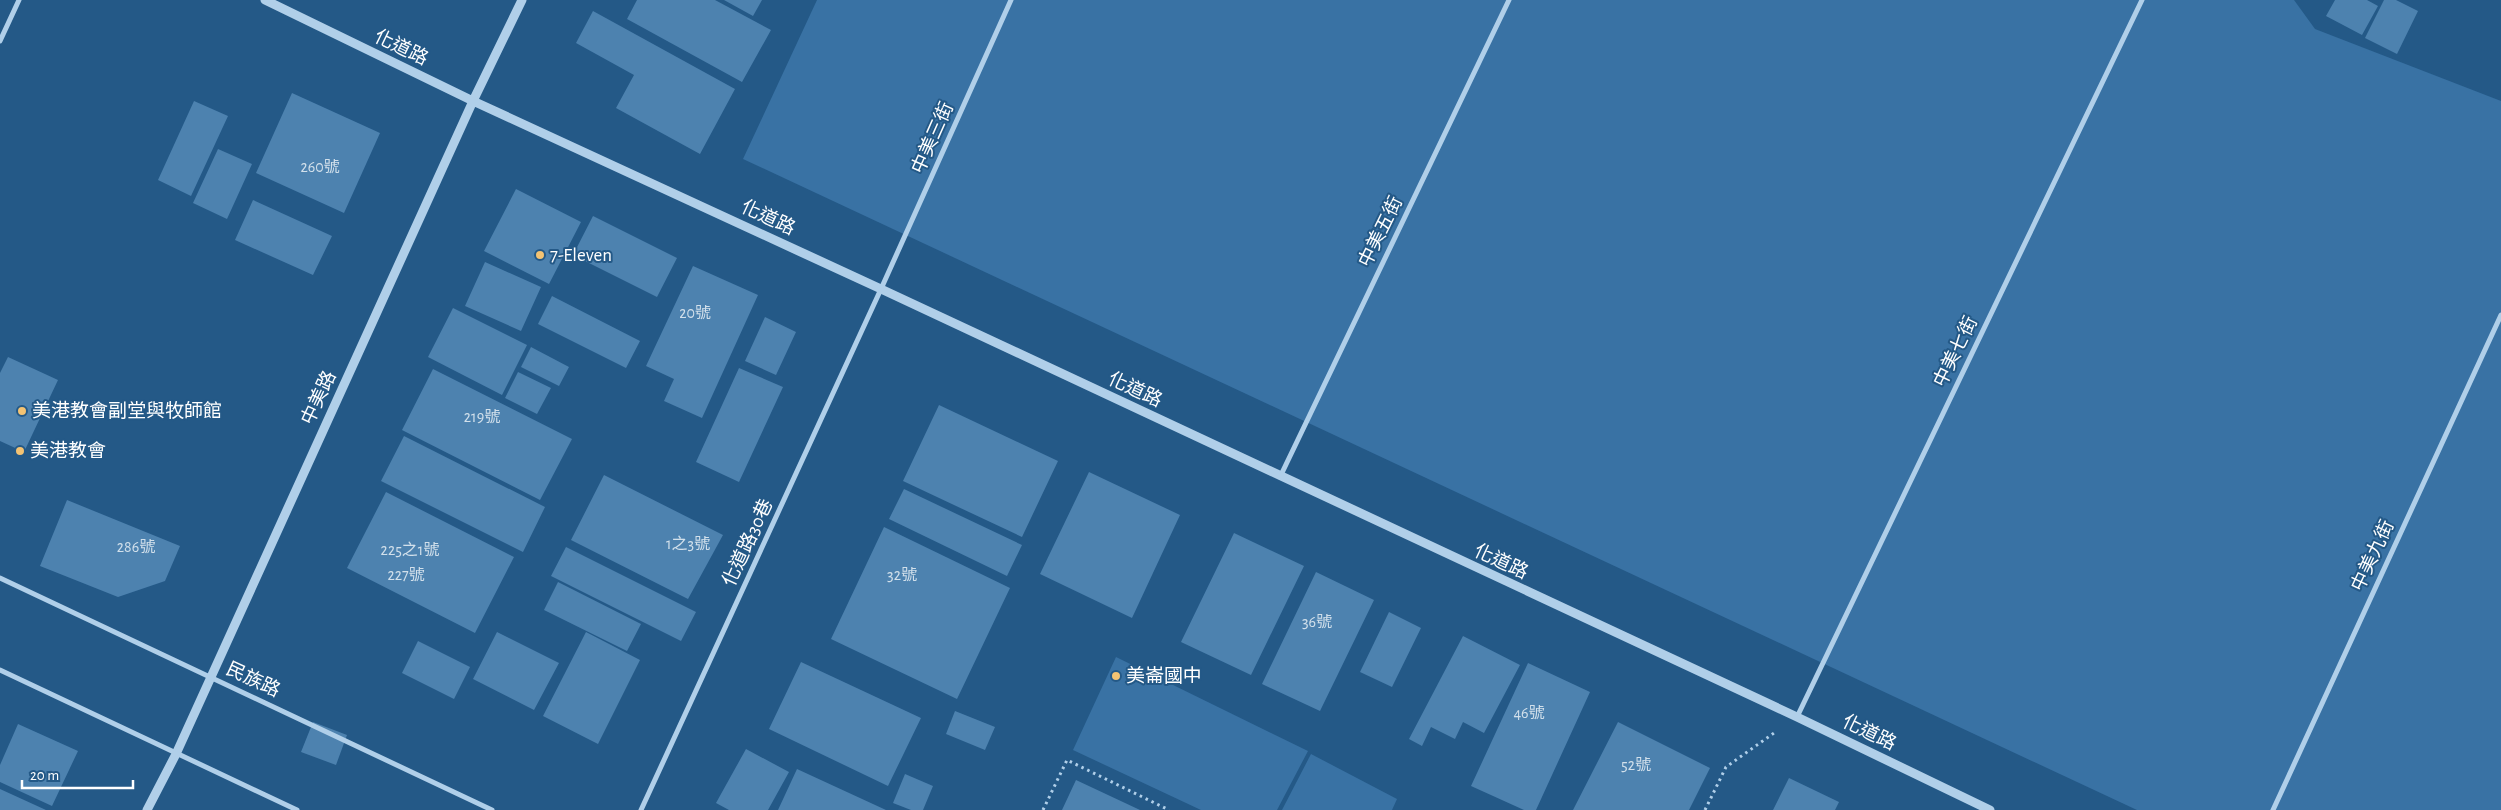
<svg xmlns="http://www.w3.org/2000/svg" width="2501" height="810" viewBox="0 0 2501 810" font-family="'Alegreya Sans','Noto Sans TC',sans-serif">
	<rect width="100%" height="100%" fill="#245987"/>
	<path fill="#3972a4" d="M817 0H2294L2315 29 2501 101V810H2137L743 159Z
		M1116 657 1308 751 1277 810H1201L1073 750Z
		M1311 754 1397 799 1392 810H1282Z"/>
	<path fill="#4d82af" d="M637 0H715L771 30 742 82 627 19Z
		M724 0H762L753 16Z
		M2335 0H2367L2378 6 2362 35 2326 16Z
		M2384 0H2396L2418 11 2397 54 2365 38Z
		M593 11 735 89 700 154 616 108 634 75 576 43Z
		M292 93 380 133 344 213 256 173Z
		M194 101 228 116 191 196 158 180Z
		M218 149 252 164 227 219 193 203Z
		M516 189 581 222 549 284 484 251Z
		M253 200 332 236 313 275 235 240Z
		M593 216 677 258 657 297 573 255Z
		M485 262 541 287 521 331 465 306Z
		M693 266 758 295 702 418 664 401 674 379 646 366Z
		M552 296 640 341 626 368 538 324Z
		M453 308 527 345 502 395 428 357Z
		M765 317 796 332 776 375 745 361Z
		M531 347 569 367 559 386 521 367Z
		M8 357 58 380 24 452 0 441V373Z
		M739 368 783 387 739 482 696 462Z
		M433 369 572 439 540 500 402 430Z
		M518 372 551 388 537 414 505 398Z
		M939 405 1058 461 1022 537 903 481Z
		M404 436 545 507 523 552 381 481Z
		M1089 472 1180 515 1132 618 1040 574Z
		M604 475 723 535 688 599 571 540Z
		M904 489 1022 545 1007 576 889 519Z
		M386 492 514 557 475 633 347 568Z
		M67 500 180 546 165 581 118 597 40 566Z
		M884 527 1010 588 957 699 831 639Z
		M1234 533 1304 566 1251 675 1181 642Z
		M566 547 696 612 681 641 551 576Z
		M1316 572 1374 600 1320 711 1262 684Z
		M558 582 641 624 627 651 544 610Z
		M1389 612 1421 628 1392 687 1360 672Z
		M497 632 559 663 534 710 473 679Z
		M586 632 640 660 598 744 543 716Z
		M1463 636 1520 665 1484 733 1463 722 1455 739 1431 727 1422 746 1409 739Z
		M418 641 470 667 454 699 402 673Z
		M801 662 921 718 888 786 769 729Z
		M1528 663 1590 692 1536 810H1524L1471 786Z
		M955 711 995 727 985 750 946 734Z
		M313 722 347 735 336 765 301 752Z
		M1618 722 1710 768 1689 810H1573Z
		M18 724 78 751 52 806 0 782V765Z
		M746 749 789 772 768 810H729L716 803Z
		M797 769 886 810H778Z
		M905 774 933 786 923 810H911L893 803Z
		M1789 778 1839 802 1835 810H1773Z
		M1076 780 1140 810H1062Z
		M0 789 46 810H0Z"/>
	<g fill="none" stroke-linecap="round" stroke-linejoin="round">
		<path stroke="#b0cfe9" stroke-width="3" stroke-dasharray="2.5 4" stroke-linecap="butt" d="M1043 810 1067 760 1169 810
			M1705 810 1726 767 1774 733"/>
		<path stroke="#b0cfe9" stroke-width="5" d="M0 41 19 0
			M1280 477 1509 0
			M0 578 492 810
			M0 670 297 810
			M1797 717 2142 0
			M641 810 881 289 1011 0
			M2273 810 2501 315"/>
		<path stroke="#b0cfe9" stroke-width="9" d="M265 0 473 101 881 289 1797 717 1990 810
			M147 810 176 754 473 101 522 0"/>
	</g>
	<g fill="#f3c373" stroke="#245987" stroke-width="2">
		<circle cx="540" cy="255" r="5"/>
		<circle cx="22" cy="411" r="5"/>
		<circle cx="20" cy="451" r="5"/>
		<circle cx="1116" cy="676" r="5"/>
	</g>
	<g text-anchor="middle" dominant-baseline="central" stroke-width="4" stroke-linejoin="round" paint-order="stroke">
		<g font-size="16" fill="#d2e0eb">
			<text x="320" y="167">260號</text>
			<text x="695" y="313">20號</text>
			<text x="482" y="417">219號</text>
			<text x="688" y="544">1之3號</text>
			<text x="136" y="547">286號</text>
			<text x="410" y="550">225之1號</text>
			<text x="406" y="575">227號</text>
			<text x="902" y="575">32號</text>
			<text x="1317" y="622">36號</text>
			<text x="1529" y="713">46號</text>
			<text x="1636" y="765">52號</text>
		</g>
		<g font-size="19" fill="#fff" stroke="#245987">
			<text transform="translate(401 48) rotate(26)">化道路</text>
			<text transform="translate(933 138) rotate(-66)">中美三街</text>
			<text transform="translate(768 218) rotate(25)">化道路</text>
			<text transform="translate(1381 232) rotate(-64)">中美五街</text>
			<text transform="translate(1956 352) rotate(-64)">中美七街</text>
			<text transform="translate(1135 390) rotate(25)">化道路</text>
			<text transform="translate(319 398) rotate(-65)">中美路</text>
			<text transform="translate(748 543) rotate(-65)">化道路30巷</text>
			<text transform="translate(2373 556) rotate(-65)">中美九街</text>
			<text transform="translate(1501 562) rotate(25)">化道路</text>
			<text transform="translate(253 680) rotate(25)">民族路</text>
			<text transform="translate(1869 733) rotate(26)">化道路</text>
		</g>
		<g font-size="19" fill="#fff" stroke="#245987" text-anchor="start">
			<text x="550" y="255">7-Eleven</text>
			<text x="32" y="411">美港教會副堂與牧師館</text>
			<text x="30" y="451">美港教會</text>
			<text x="1126" y="676">美崙國中</text>
		</g>
	</g>
	<path d="M22 780v8h111v-8" fill="none" stroke="#ffffff" stroke-width="2.5"/>
	<text x="30" y="780" font-size="15" fill="#ffffff" stroke="#245987" stroke-width="4" paint-order="stroke">20 m</text>
</svg>
